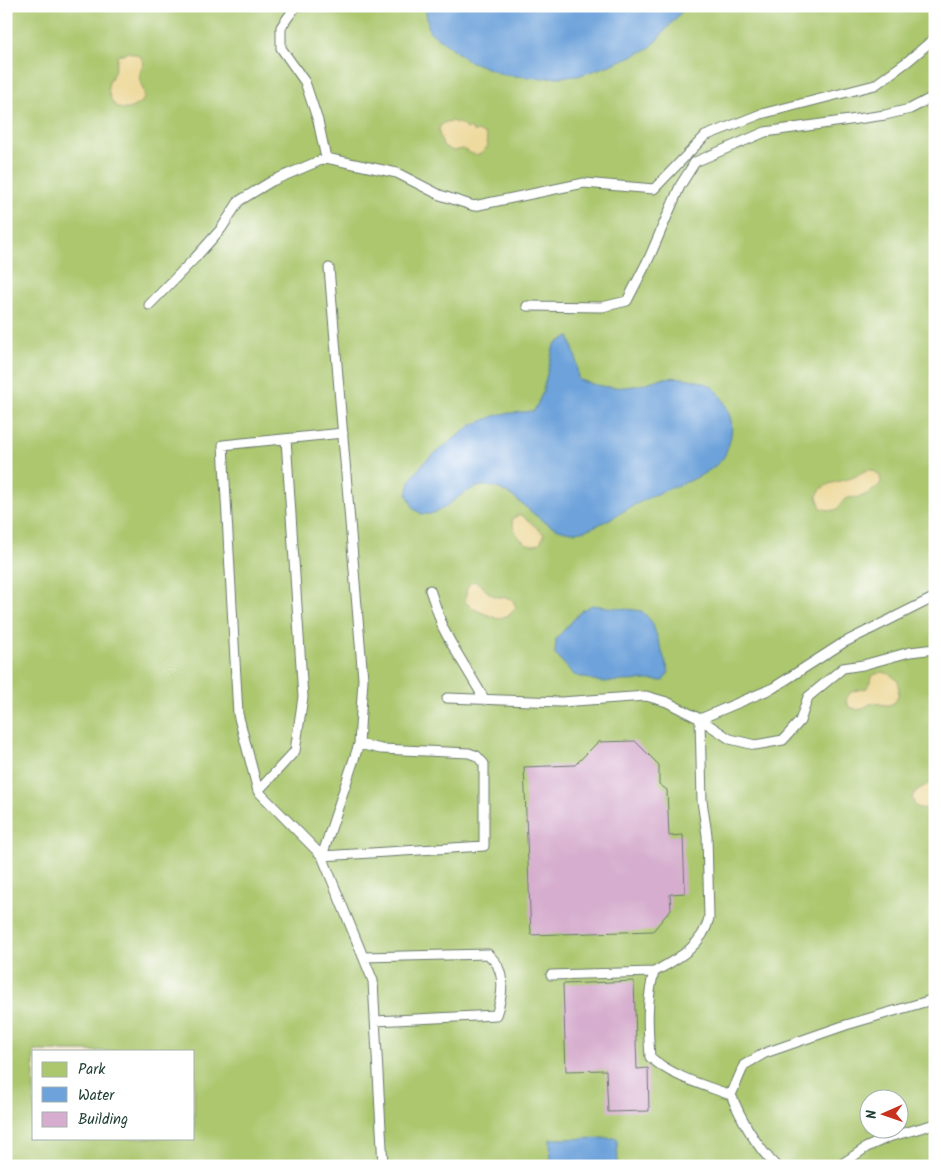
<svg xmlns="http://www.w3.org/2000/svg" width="941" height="1172" viewBox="0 0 941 1172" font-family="Kalam,sans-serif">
	<rect width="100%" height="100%" fill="#fff"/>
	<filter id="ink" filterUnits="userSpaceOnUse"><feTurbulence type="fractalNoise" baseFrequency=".02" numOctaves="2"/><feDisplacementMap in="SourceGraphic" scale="10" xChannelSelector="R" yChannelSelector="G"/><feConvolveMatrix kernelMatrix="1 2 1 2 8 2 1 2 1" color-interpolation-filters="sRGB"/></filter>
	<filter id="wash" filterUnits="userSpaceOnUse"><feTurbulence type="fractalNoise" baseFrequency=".0096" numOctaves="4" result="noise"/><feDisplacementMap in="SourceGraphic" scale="20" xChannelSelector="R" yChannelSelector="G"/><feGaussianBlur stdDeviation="1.12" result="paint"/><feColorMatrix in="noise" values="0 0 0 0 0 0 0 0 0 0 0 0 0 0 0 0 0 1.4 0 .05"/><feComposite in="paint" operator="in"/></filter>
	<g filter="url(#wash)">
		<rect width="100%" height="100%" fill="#f7ead7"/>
		<path fill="#acc76e" stroke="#668251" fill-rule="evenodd" d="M6 6H935V1166H6ZM34 1051H194V1138H34ZM868 1100H898V1130H868Z"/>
		<path fill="#eeda9e" stroke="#868c69" d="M129 52 140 56 144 63C142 68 138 75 140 81 141 87 147 94 143 100 141 103 136 105 133 107 117 115 108 100 108 85L114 72 118 55Z
			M451 121 461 124 466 129 470 128 474 132 478 131 486 135 488 145C480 159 474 155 463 149L453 151 443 146C440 136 433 124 451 121Z
			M867 470H873L880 476 881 483C876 489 866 496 859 497 854 498 850 497 845 499L837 509 831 511 821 508 817 497C820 482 840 482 852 478 857 476 862 472 867 470Z
			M519 515 523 516 543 533 544 536 539 544C524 549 513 533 512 519Z
			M473 581C481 583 483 588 489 593 496 598 504 597 512 599L516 607 509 615 498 619C484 613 476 612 465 602L467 587Z
			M882 672 890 674 898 681C900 691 899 706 885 705 881 705 878 702 873 703 869 704 864 708 859 710L849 707 846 700C850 689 857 691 867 688L873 675Z
			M935 779V803C929 809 922 810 915 806L912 798C916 787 927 787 935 779Z"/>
		<path fill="#6da2da" stroke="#467087" d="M425 6H697L699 8 683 10 649 49 610 65 578 76 540 78 504 75 467 60 429 31Z
			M569 336 576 358 578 379C597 387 614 389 634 386 643 385 651 381 659 379 674 375 698 379 711 386 721 392 725 404 729 414 733 423 732 434 729 444 727 448 726 454 723 458 704 481 669 486 644 500 626 509 594 531 575 532 541 532 523 496 494 487 469 480 451 508 433 513 430 515 425 514 422 514L414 509 407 494 411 479 425 461 472 425 500 414 534 411 542 394 554 345Z
			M592 605 642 611 652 622 669 672 663 681 648 680 601 682 574 675 555 654 556 639 581 611Z
			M617 1138 618 1166H551L550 1139Z"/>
		<g id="blocks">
			<path fill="#d6adce" d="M635 741 659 765V784L667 790 669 836 683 835 685 893 670 894 671 909 653 931 531 935 524 767 575 765 598 742Z
				M634 981 637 1069 648 1068 649 1111 608 1112 606 1070 566 1071 563 984Z"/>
		</g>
	</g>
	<g filter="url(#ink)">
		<use href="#blocks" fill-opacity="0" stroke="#6b7a6d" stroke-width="1"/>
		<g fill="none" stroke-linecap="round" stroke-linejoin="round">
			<defs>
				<path id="service" d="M296 6 281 27V48L305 82 318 121 326 158 397 173 440 195 474 206 584 183 654 189 705 136 761 114 875 85 908 61 935 38
					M329 268 363 679 359 744 322 856 373 981 383 1166
					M149 305 195 258 221 229 239 201 272 181 326 158
					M527 306 602 307 627 301 650 256 680 186 695 162 765 132 885 115 910 109 935 96
					M343 433 223 445 238 714 258 791 322 856 484 846V764L477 756 469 753 381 749 359 744
					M430 590 443 628 451 643 485 700
					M447 698 561 702 646 696 667 702 700 719 773 688 843 643 935 597
					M700 719 702 801 707 835 709 918C703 946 677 959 654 972 646 1001 648 1028 650 1057 673 1077 703 1085 731 1095L744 1065 765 1053 846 1025 935 999
					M700 719 730 739 755 745 783 740 800 721 808 697 843 668 863 665 910 652 935 649
					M258 791 295 751 303 697 286 439
					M363 957 488 954C491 958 497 962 498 967 505 982 501 1001 496 1015L375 1021
					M551 975 654 972
					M731 1095C742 1121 756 1146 776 1166
					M839 1166 867 1147 889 1137 935 1124"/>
			</defs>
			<use href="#service" stroke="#6b7a6d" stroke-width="11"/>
			<use href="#service" stroke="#fff" stroke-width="9"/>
		</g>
	</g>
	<rect width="941" height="1172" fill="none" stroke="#fff" stroke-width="25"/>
	<rect x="32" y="1050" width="162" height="90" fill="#ffffff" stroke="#a5b1ae"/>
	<rect x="42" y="1062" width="25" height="15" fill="#acc76e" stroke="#a5b1ae"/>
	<text x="78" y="1074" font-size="15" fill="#1f3d34">Park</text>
	<rect x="42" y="1087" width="25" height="15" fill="#6da2da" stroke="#a5b1ae"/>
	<text x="78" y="1100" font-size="15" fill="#1f3d34">Water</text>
	<rect x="42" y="1112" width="25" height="15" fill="#d6adce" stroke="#a5b1ae"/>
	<text x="78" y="1124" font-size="15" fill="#1f3d34">Building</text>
	<g transform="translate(884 1114) rotate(268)"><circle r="24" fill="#ffffff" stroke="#a5b1ae"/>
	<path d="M0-4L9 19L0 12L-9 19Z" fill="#c8321e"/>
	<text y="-8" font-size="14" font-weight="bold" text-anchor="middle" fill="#1f3d34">N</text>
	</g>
</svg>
